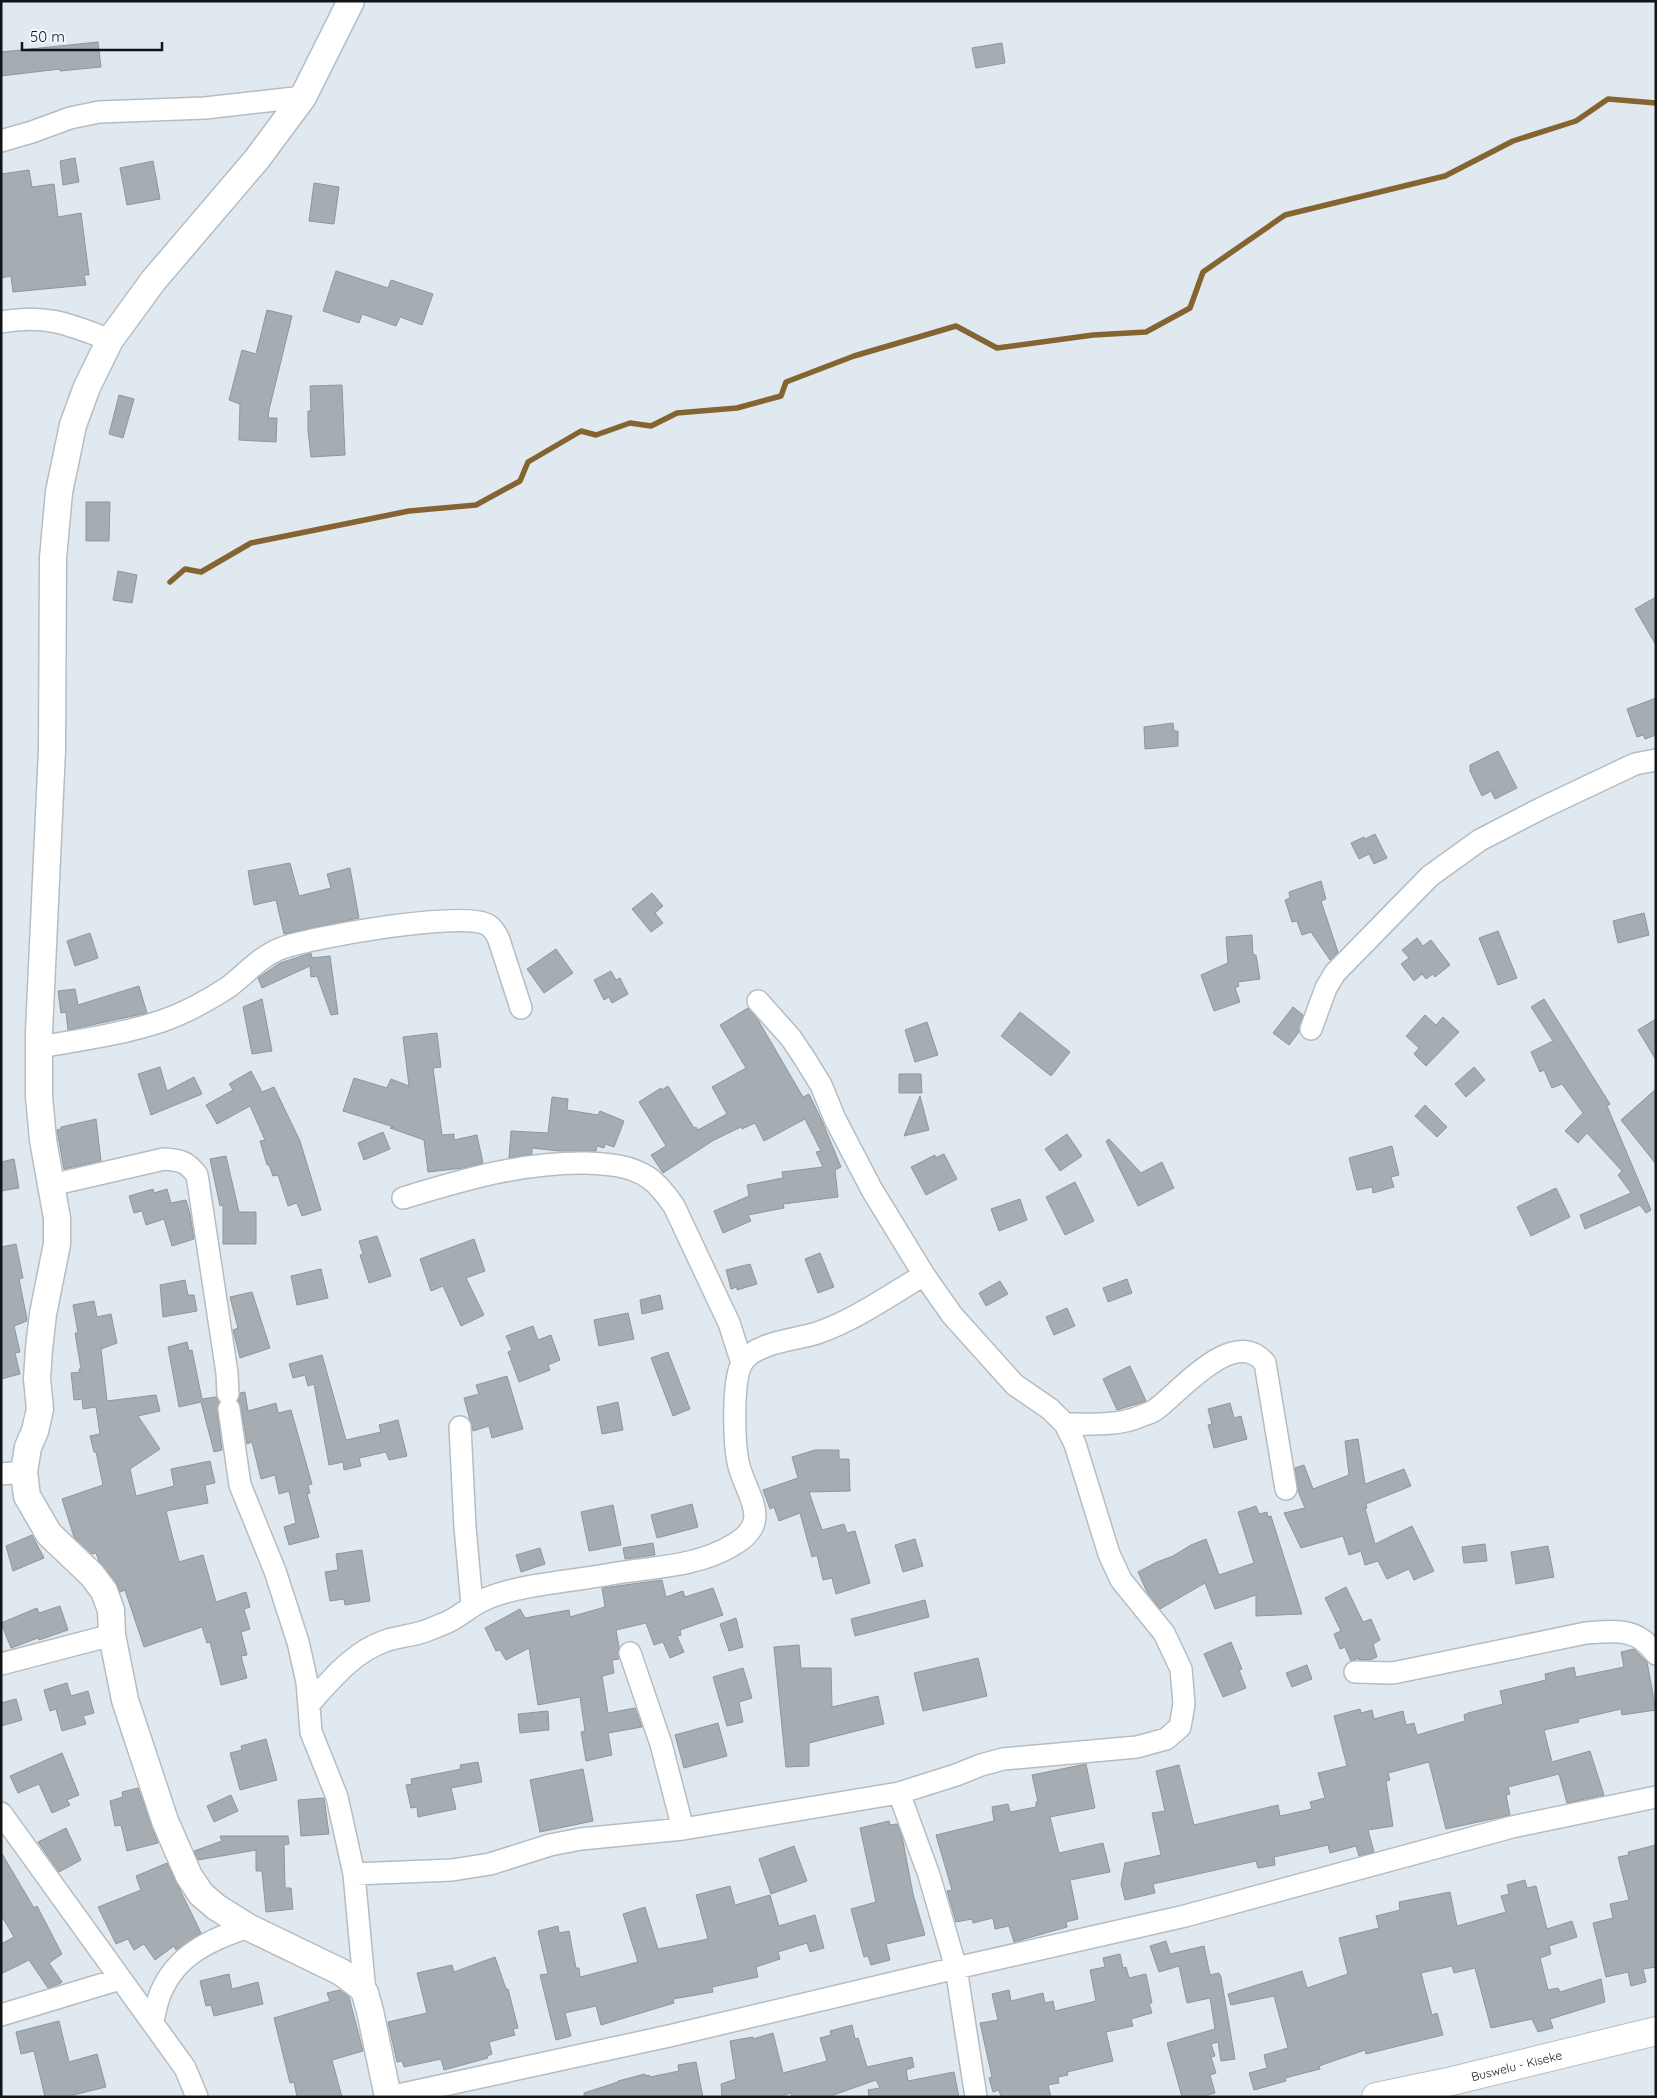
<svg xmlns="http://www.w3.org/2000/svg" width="1657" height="2098" viewBox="0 0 1657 2098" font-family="Quicksand,sans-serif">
	<rect width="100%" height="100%" fill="#e1e9f0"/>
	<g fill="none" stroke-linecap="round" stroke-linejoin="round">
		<path stroke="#846532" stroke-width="5.5" d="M170 582 185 569 201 572 251 543 409 511 476 505 520 481 528 462 581 431 596 435 630 423 651 426 677 413 737 408 781 396 786 382 854 356 956 326 997 348 1093 335 1146 332 1190 308 1203 272 1285 215 1445 176 1513 141 1576 121 1608 99 1656 103"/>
	</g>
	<path fill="#a5adb3" stroke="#8f969c" d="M98 42 101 67 60 71V69L1 76V52Z
		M1002 43 1005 63 976 68 972 48Z
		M75 158 79 182 63 185 60 161Z
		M153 161 160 199 127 205 120 168Z
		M29 170 32 187 54 184 58 217 81 213 89 275H84L86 285 13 292 11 276 1 278V174Z
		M314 183 339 187 334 224 309 221Z
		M336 271 388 288 391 280 433 294 422 325 400 317 396 326 362 314 359 323 323 311Z
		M267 310 292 316 269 410 268 418H277L276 442 239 440 240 404 229 400 242 350 256 354Z
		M342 385 345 455 311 457 308 431V411H311L310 386Z
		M119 395 134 399 123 438 109 434Z
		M86 502H110L109 541H86Z
		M118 571 137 575 132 603 113 600Z
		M1656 597V645L1635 609Z
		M1656 698V735L1645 739 1643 735 1637 737 1627 709Z
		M1173 723 1174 731H1178V746L1145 749 1144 727Z
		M1498 751 1517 788 1495 799 1491 791 1482 796 1470 771V765Z
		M1375 834 1387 858 1374 864 1369 854 1359 859 1351 843 1364 837 1365 839Z
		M290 863 299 896 331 888 327 874 350 868 359 918 284 934 276 900 254 905 248 871Z
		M1321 881 1326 899 1321 901 1338 952 1330 960 1311 932 1302 935 1297 921 1292 922 1285 900 1290 898 1289 892Z
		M652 893 663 906 655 913 663 923 651 932 632 909Z
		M1644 913 1649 935 1618 943 1613 921Z
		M1498 931 1517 978 1498 985 1479 938Z
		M90 933 98 958 75 966 67 941Z
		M1252 935 1253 955H1256L1260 979 1238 982 1239 986 1235 988 1240 1002 1214 1011 1201 975 1228 963 1226 937Z
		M1417 938 1423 946 1431 940 1450 965 1435 977 1433 974 1426 979 1422 974 1414 981 1401 964 1409 958 1402 950Z
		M556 949 573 973 544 993 527 969Z
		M311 953 312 958 330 956 338 1014 331 1015 317 976 311 977 310 966 262 988 258 978 280 963Z
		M611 971 616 980 620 978 628 994 612 1003 609 997 604 1000 594 980Z
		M139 986 147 1013 68 1030 66 1012 61 1013 58 991 75 989 78 1005Z
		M262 999 272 1051 252 1054 243 1007Z
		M1544 999 1610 1104 1607 1106 1651 1210 1646 1213 1640 1205 1585 1229 1580 1215 1631 1193 1618 1175 1622 1171 1587 1133 1578 1143 1565 1131 1583 1113 1562 1084 1552 1088 1544 1070 1540 1072 1531 1052 1553 1041 1531 1007Z
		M1293 1007 1303 1015 1299 1032 1289 1045 1273 1033Z
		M748 1008 758 1020 803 1097 809 1094 822 1121 841 1167 835 1170 838 1197 783 1204 784 1208 748 1215 751 1221 723 1233 714 1211 749 1196 747 1185 783 1178 782 1172 823 1167 816 1152 821 1151 805 1119 764 1141 755 1123 742 1129 741 1127 714 1140 663 1173 651 1155 666 1146 639 1102 661 1088 662 1090 668 1086 694 1128 696 1127 698 1130 727 1114 712 1087 746 1068 720 1025Z
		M1020 1012 1070 1052 1051 1076 1001 1036Z
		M1425 1015 1436 1025 1443 1017 1459 1032 1426 1066 1414 1054 1419 1048 1406 1036Z
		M1656 1019V1060L1638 1030Z
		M927 1022 938 1055 915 1062 905 1030Z
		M437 1033 441 1067 433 1068 442 1135 454 1134V1140L477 1135 483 1163 463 1168 428 1172 424 1140 390 1128 394 1127 343 1111 354 1078 387 1088 391 1079 409 1086 403 1037Z
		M160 1067 167 1091 194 1077 202 1094 151 1115 138 1074Z
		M1474 1067 1485 1080 1466 1097 1455 1084Z
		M251 1071 262 1092 274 1087 300 1141 321 1210 302 1216 297 1203 288 1206 278 1175 273 1176 269 1165H267L260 1141 265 1140 250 1106 217 1124 206 1105 233 1090 229 1084Z
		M899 1074H921L922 1093H899Z
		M1656 1089V1164L1621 1120Z
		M920 1096 929 1130 904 1136Z
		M552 1097 568 1099 567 1110 598 1115 600 1111 624 1121 614 1147 605 1144 604 1148 597 1146 596 1151H559L532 1148V1154L509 1158 511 1131 548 1133Z
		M1425 1105 1447 1127 1437 1137 1415 1116Z
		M96 1119 101 1161 64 1169 57 1130 61 1129V1127Z
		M383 1132 390 1149 364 1160 358 1143Z
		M1067 1134 1082 1156 1060 1171 1045 1149Z
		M1109 1139 1141 1173 1162 1162 1174 1188 1138 1206 1106 1141Z
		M1392 1146 1399 1175 1391 1177 1394 1187 1373 1193 1372 1187 1357 1190 1349 1158Z
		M944 1154 957 1179 926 1195 911 1167 935 1155V1158Z
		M226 1156 239 1212H256V1244H223V1205L220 1206 210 1159Z
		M14 1159 19 1188 1 1191V1162Z
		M1075 1182 1094 1221 1065 1235 1046 1197Z
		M1556 1188 1570 1217 1531 1236 1517 1207Z
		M153 1189 154 1193 167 1189 171 1203 186 1200 190 1214 194 1239 172 1246 164 1219 146 1225 142 1211 134 1213 129 1196Z
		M1020 1199 1027 1220 999 1231 991 1209Z
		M377 1236 391 1276 369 1283 360 1255 363 1254 359 1241Z
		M474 1239 485 1271 466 1278 484 1315 461 1326 443 1286 431 1291 420 1259Z
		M16 1244 23 1278 19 1279 27 1319V1321L14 1326 20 1352 15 1353 20 1374 1 1379V1247Z
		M820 1253 834 1287 818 1293 805 1259Z
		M750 1264 757 1284 737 1290V1287L731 1289 726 1270Z
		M321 1269 328 1298 297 1305 291 1276Z
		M1127 1279 1132 1293 1108 1302 1103 1288Z
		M185 1280 188 1295H194L197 1311 163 1317 160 1285Z
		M1000 1281 1008 1294 986 1306 979 1293Z
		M252 1292 270 1348 240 1358 233 1330 238 1328 230 1297Z
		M660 1295 663 1309 642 1314 640 1300Z
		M94 1301 97 1317 111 1314 117 1343 101 1349 107 1401 156 1395 160 1411 138 1416 160 1449 130 1469 136 1496 174 1486 171 1469 210 1461 215 1483 205 1485 208 1503 166 1511 179 1562 203 1555 216 1602 246 1592 250 1607 244 1609 250 1629 241 1632 247 1655 241 1656 247 1678 221 1685 210 1642 207 1643 202 1627 144 1647 125 1590 120 1592 116 1582 99 1561 96 1553 92 1554 74 1537 62 1499 103 1485 96 1452H94L90 1436 100 1434 96 1407 83 1409 82 1399 74 1400 71 1373 80 1372 79 1369H81L75 1333H78L73 1305Z
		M1067 1308 1075 1326 1054 1335 1046 1317Z
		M628 1313 634 1339 599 1346 594 1320Z
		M533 1326 538 1340 551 1335 560 1360 548 1365 550 1370 519 1382 508 1352 512 1350 506 1336Z
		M187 1342 189 1351 192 1350 202 1399 216 1397 219 1402 217 1411 222 1450 214 1452 201 1402 179 1407 168 1347Z
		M668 1352 690 1409 673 1416 651 1358Z
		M322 1355 346 1440 381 1432 379 1425 398 1420 407 1456 389 1460 386 1452 359 1458 361 1466 344 1470 343 1462 329 1465 314 1384 308 1386 305 1375 293 1378 289 1364Z
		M1130 1366 1146 1401 1117 1410 1103 1379Z
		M507 1376 523 1429 492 1438 489 1426 473 1431 464 1398 479 1394 476 1385Z
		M245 1392 248 1411 276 1403 278 1413 291 1410 312 1484 308 1485 310 1493 307 1494 319 1537 289 1545 284 1527 296 1523 289 1491 279 1494 275 1475 261 1479 252 1442 247 1444 241 1407 238 1401 240 1393Z
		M618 1402 623 1430 602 1434 597 1407Z
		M1230 1403 1234 1418 1241 1416 1247 1439 1214 1448 1208 1425 1212 1424 1208 1409Z
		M1358 1439 1365 1484 1404 1469 1411 1486 1366 1504 1367 1508H1365L1375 1544 1412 1526 1434 1571 1414 1580 1409 1569 1387 1579 1378 1561 1365 1565 1361 1551 1349 1555 1343 1536 1301 1548 1284 1513 1305 1508 1298 1491 1295 1468 1304 1465 1313 1489 1349 1475 1345 1441Z
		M815 1450H839V1459H849L850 1491 809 1492 822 1530 844 1524 847 1533 855 1531 870 1583 836 1594 832 1578 823 1580 817 1555 812 1557 800 1513 779 1521 774 1507 770 1509 763 1490 798 1478 792 1457Z
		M692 1504 698 1527 657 1538 651 1515Z
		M613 1505 621 1545 589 1551 581 1512Z
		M1256 1506 1259 1514 1267 1512 1268 1517 1271 1516 1302 1614 1256 1616V1595L1215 1609 1205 1583 1160 1609 1147 1592 1138 1572 1157 1562 1173 1556 1191 1545 1206 1539 1219 1575 1254 1563 1238 1512Z
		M32 1535 44 1558 13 1571 6 1546Z
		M915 1539 923 1566 903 1572 895 1545Z
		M653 1543 655 1555 625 1559 623 1548Z
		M1485 1544 1487 1561 1464 1563 1462 1547Z
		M1548 1546 1554 1577 1516 1584 1511 1552Z
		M540 1548 545 1564 521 1572 516 1555Z
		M362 1550 370 1601 345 1605 344 1599 330 1601 325 1572 338 1570 336 1554Z
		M662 1580 666 1597 683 1591 685 1597 713 1588 723 1615 680 1630 681 1635 677 1636 684 1652 670 1658 663 1642 654 1645 646 1623 616 1630 619 1647 618 1651 619 1659 612 1660 614 1673 602 1676 608 1713 635 1708 642 1727 608 1733 612 1755 586 1761 581 1732 585 1731 580 1697 538 1705 529 1648 506 1660 500 1650 496 1651 485 1628 520 1609 525 1618 569 1610 570 1617 605 1607 602 1588Z
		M1346 1587 1363 1622 1371 1619 1380 1640 1373 1644 1377 1657 1370 1660H1359V1658L1351 1661 1345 1647 1340 1649 1334 1634 1341 1631 1325 1598Z
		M925 1600 929 1617 855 1636 851 1619Z
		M60 1606 68 1630 39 1640 38 1638 11 1648 1 1623 37 1608 39 1613Z
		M736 1618 743 1647 729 1651 720 1624Z
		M1231 1642 1242 1669 1239 1670 1246 1688 1223 1697 1204 1654Z
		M799 1645 801 1668H831L832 1707 878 1696 884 1724 809 1743V1766L786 1767 774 1647Z
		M1634 1649 1647 1662 1656 1710 1622 1715 1621 1709 1578 1719 1579 1722 1544 1730 1552 1762 1590 1751 1604 1795 1567 1803 1559 1774 1508 1787 1510 1794 1506 1795 1510 1815 1446 1829 1429 1762 1388 1773 1390 1780 1386 1781 1393 1826 1368 1830 1374 1852 1359 1856 1356 1846 1330 1853 1328 1845 1274 1857 1275 1865 1258 1868 1256 1861 1153 1884 1155 1893 1125 1900 1121 1884 1125 1863 1161 1855 1152 1813 1165 1811 1156 1771 1179 1765 1194 1825 1278 1805 1280 1816 1312 1809 1310 1802 1325 1798 1318 1773 1347 1766 1334 1716 1360 1709 1361 1713 1372 1710 1374 1719 1403 1711 1406 1725 1414 1723 1417 1735 1465 1721 1464 1715 1468 1713 1503 1704 1500 1691 1546 1680 1545 1674 1574 1667 1576 1677 1624 1667 1621 1652Z
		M978 1658 987 1696 923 1711 914 1673Z
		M1307 1665 1312 1679 1292 1687 1286 1673Z
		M743 1668 752 1698 739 1702 743 1722 727 1726 713 1677Z
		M67 1683 71 1696 88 1691 94 1713 83 1716 86 1724 62 1731 56 1709 50 1711 44 1690Z
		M16 1699 22 1720 1 1726V1703Z
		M548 1711 549 1730 520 1733 518 1714Z
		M718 1723 727 1756 684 1768 675 1735Z
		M266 1739 277 1780 240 1790 230 1753 242 1750 241 1746Z
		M62 1753 79 1795 67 1800 70 1805 52 1813 39 1784 18 1793 10 1776Z
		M478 1762 482 1782 451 1788 456 1809 418 1817 417 1807 411 1808 406 1785 412 1784 411 1779 461 1769 460 1765Z
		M1086 1764 1095 1808 1050 1817 1059 1853 1103 1843 1110 1872 1070 1880 1078 1919 1066 1922 1067 1927 1014 1942 1009 1926 995 1929 993 1918 973 1923 972 1919 956 1922 947 1891 952 1890 936 1835 994 1821 992 1807 1008 1804 1010 1812 1036 1807V1802H1038L1032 1775Z
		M583 1769 593 1821 540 1832 530 1780Z
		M138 1788 158 1843 127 1851 121 1825 115 1826 110 1801 123 1797 122 1792Z
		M231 1795 238 1811 214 1822 207 1806Z
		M324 1798 329 1834 301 1836 298 1800Z
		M889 1821 890 1825 897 1824 902 1836 913 1894 925 1935 886 1944 890 1960 871 1965 868 1956 864 1957 851 1909 876 1902 860 1828Z
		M66 1828 81 1860 59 1872 38 1842Z
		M220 1836H288L289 1844 284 1845 285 1888H291L293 1909 266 1912 262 1871H256V1850L198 1860 194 1851 222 1841Z
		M1656 1845V1967L1643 1969 1646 1982 1631 1986 1628 1972 1606 1977 1593 1923 1613 1918 1610 1904 1629 1900 1618 1857 1629 1855 1628 1852Z
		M794 1846 807 1881 771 1894 759 1859Z
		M1 1852 34 1908 37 1906 62 1954 49 1963 62 1982 59 1984 48 1988 29 1960 1 1974V1944L14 1937 1 1915Z
		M167 1863 201 1933 176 1950 174 1946 155 1960 144 1944 134 1950 128 1939 116 1944 98 1907 141 1890 136 1876Z
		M1525 1880 1527 1888 1536 1886 1547 1929 1572 1921 1577 1937 1549 1946 1551 1954 1540 1958 1548 1990 1558 1988 1560 1992 1601 1979 1605 2002 1550 2019 1553 2028 1538 2032 1532 2019 1491 2028 1475 1968 1454 1973 1452 1966 1421 1973 1432 2015 1437 2013 1443 2035 1366 2054 1365 2050 1319 2066 1320 2069 1285 2078 1286 2081 1254 2090 1249 2073 1267 2068 1264 2055 1288 2048 1274 1996 1231 2005 1228 1994 1302 1971 1307 1988 1348 1974 1339 1938 1379 1928 1376 1916 1400 1910 1399 1902 1450 1892 1457 1926 1506 1912 1501 1896 1509 1894 1507 1885Z
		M730 1886 735 1905 770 1895 779 1926 815 1915 824 1948 810 1952 807 1943 778 1952 780 1959 756 1967 758 1977 712 1987 713 1992 673 1999 674 2003 601 2025 596 2006 565 2013 571 2036 556 2040 540 1975 548 1974 538 1931 558 1926 559 1933 569 1931 576 1968H579L580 1977 638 1962 623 1914 645 1907 658 1949 708 1939 696 1895Z
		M1166 1941 1170 1954 1204 1946 1210 1975 1219 1973 1221 1977 1235 2059 1221 2061 1218 2042 1211 2044 1215 2056 1211 2057 1216 2073 1210 2075 1215 2093 1200 2097H1182L1167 2043 1215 2029 1210 1998 1187 2003 1179 1966 1159 1972 1150 1946Z
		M1120 1954 1123 1968 1126 1967 1129 1978 1146 1974 1152 2003H1149L1152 2013 1131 2019 1133 2026 1106 2032 1113 2061 1067 2072 1068 2075 1058 2077 1059 2083 1048 2085 1051 2097H1001L999 2090 993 2092 989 2078 992 2077 980 2023 998 2020 992 1994 1009 1990 1011 2001 1043 1993 1045 2003 1053 2001 1055 2011 1096 2001 1090 1970 1105 1967 1103 1958Z
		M495 1957 506 1989H508L518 2028 513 2029 515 2035 489 2042 492 2054 487 2056 488 2058 444 2070 441 2059 404 2067 402 2061 397 2062 388 2022 427 2013 417 1973 452 1965 454 1972Z
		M229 1974 232 1989 258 1982 263 2004 214 2016 211 2005 206 2006 200 1981Z
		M340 1990 349 1997 363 2051 332 2060 342 2097H297L294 2082 290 2083 274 2018 330 2001 327 1993Z
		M59 2021 69 2062 97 2054 106 2087 65 2097H45L34 2051 21 2054 16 2032Z
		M852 2025 855 2039 858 2038 867 2067 912 2057 914 2067 906 2070 908 2081 954 2072 959 2097H869L868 2090 880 2088 876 2080 828 2097H792L791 2093 777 2097H722L721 2084 736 2079 730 2041 753 2037V2039L773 2033 783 2073 827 2061 820 2038 831 2035 830 2031Z
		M696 2062 703 2097H584V2093L618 2082V2081L645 2074V2076L649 2075 650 2077 679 2071 678 2065Z"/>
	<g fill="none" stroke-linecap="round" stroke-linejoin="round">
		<defs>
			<path id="minor" d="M1 141 32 132 70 118 99 112 205 108 303 97
				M1 322C46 314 69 324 110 340
				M1311 1029 1326 988 1335 973 1430 876 1480 840 1542 808 1635 764 1656 760
				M40 1047C81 1040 123 1034 162 1021 185 1013 207 1001 227 988 245 975 260 956 282 948 313 937 463 910 488 925 494 929 497 935 499 940L521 1008
				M51 1185 164 1159C181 1160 187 1162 197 1175L227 1373 228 1394
				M403 1198C463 1180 522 1162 586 1163 608 1164 630 1165 649 1178 659 1185 667 1196 674 1206L729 1323 742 1363
				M229 1409 240 1485 275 1571 298 1642 307 1682 311 1732 337 1797 354 1874 365 1993
				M1065 1424C1089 1424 1120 1426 1141 1416 1146 1414 1151 1413 1155 1410 1180 1392 1234 1325 1265 1363L1286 1489
				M460 1427 465 1527 472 1605
				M1 1474 24 1472
				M630 1653 661 1744 683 1829
				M1 1664 112 1635
				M1355 1672 1393 1673 1586 1633C1616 1631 1637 1627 1656 1654
				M309 1704C331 1680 353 1652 385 1641 396 1637 408 1636 419 1633 427 1631 435 1627 443 1624 460 1618 471 1604 488 1598 522 1584 574 1581 611 1574 652 1567 697 1567 733 1545 775 1521 745 1495 738 1462 734 1442 732 1381 742 1363 755 1342 796 1340 817 1333 855 1320 890 1295 924 1275
				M899 1793 929 1875 956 1968 976 2097
				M1 1813 185 2068 197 2097
				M354 1874 452 1870 490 1864 550 1845 581 1839 683 1829 899 1793 956 1775 981 1765 1003 1759 1137 1747 1166 1739 1180 1727 1184 1704 1181 1669 1164 1633 1121 1580 1109 1554 1075 1444 1065 1424 1050 1409 1015 1385 952 1315 924 1275 872 1190 835 1119 821 1085 805 1059 791 1038 758 1001
				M1 2015 120 1979
				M153 2021C155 2012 157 2001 161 1992 177 1954 212 1939 248 1927
				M389 2097 669 2036 956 1968 1185 1916 1512 1827 1656 1797"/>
			<path id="tertiary" d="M351 1 303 97 257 159 153 281 110 340 87 387 73 425 59 492 53 558 52 750 39 1032V1096L43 1140 57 1218V1244L43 1314 39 1349 37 1379 40 1409 35 1431 28 1447 24 1472 27 1496 49 1534 92 1575 104 1591 111 1610 112 1635 125 1700 165 1821 189 1876 201 1894 216 1907 248 1927 341 1972 361 1987 365 1993 370 2011 388 2097"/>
			<g id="secondary">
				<path id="s1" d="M1376 2097 1448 2082 1656 2031"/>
			</g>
		</defs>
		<use href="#minor" stroke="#b5bdc3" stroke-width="24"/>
		<use href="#tertiary" stroke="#b5bdc3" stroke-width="29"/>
		<use href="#secondary" stroke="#b5bdc3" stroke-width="30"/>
		<use href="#minor" stroke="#fff" stroke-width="21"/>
		<use href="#tertiary" stroke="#fff" stroke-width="26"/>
		<use href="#secondary" stroke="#fff" stroke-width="28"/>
	</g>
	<g text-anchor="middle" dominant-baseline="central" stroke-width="4.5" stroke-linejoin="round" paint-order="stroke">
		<g font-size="12" fill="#121416" stroke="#eef7fd">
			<text stroke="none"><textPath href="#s1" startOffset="144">Buswelu - Kiseke</textPath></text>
		</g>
	</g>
	<rect width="1657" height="2098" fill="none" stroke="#121416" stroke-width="5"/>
	<path d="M22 42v8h140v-8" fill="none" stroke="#121416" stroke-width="2.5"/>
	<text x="30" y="42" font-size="15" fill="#121416" stroke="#eef7fd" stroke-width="4" paint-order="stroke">50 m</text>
</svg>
